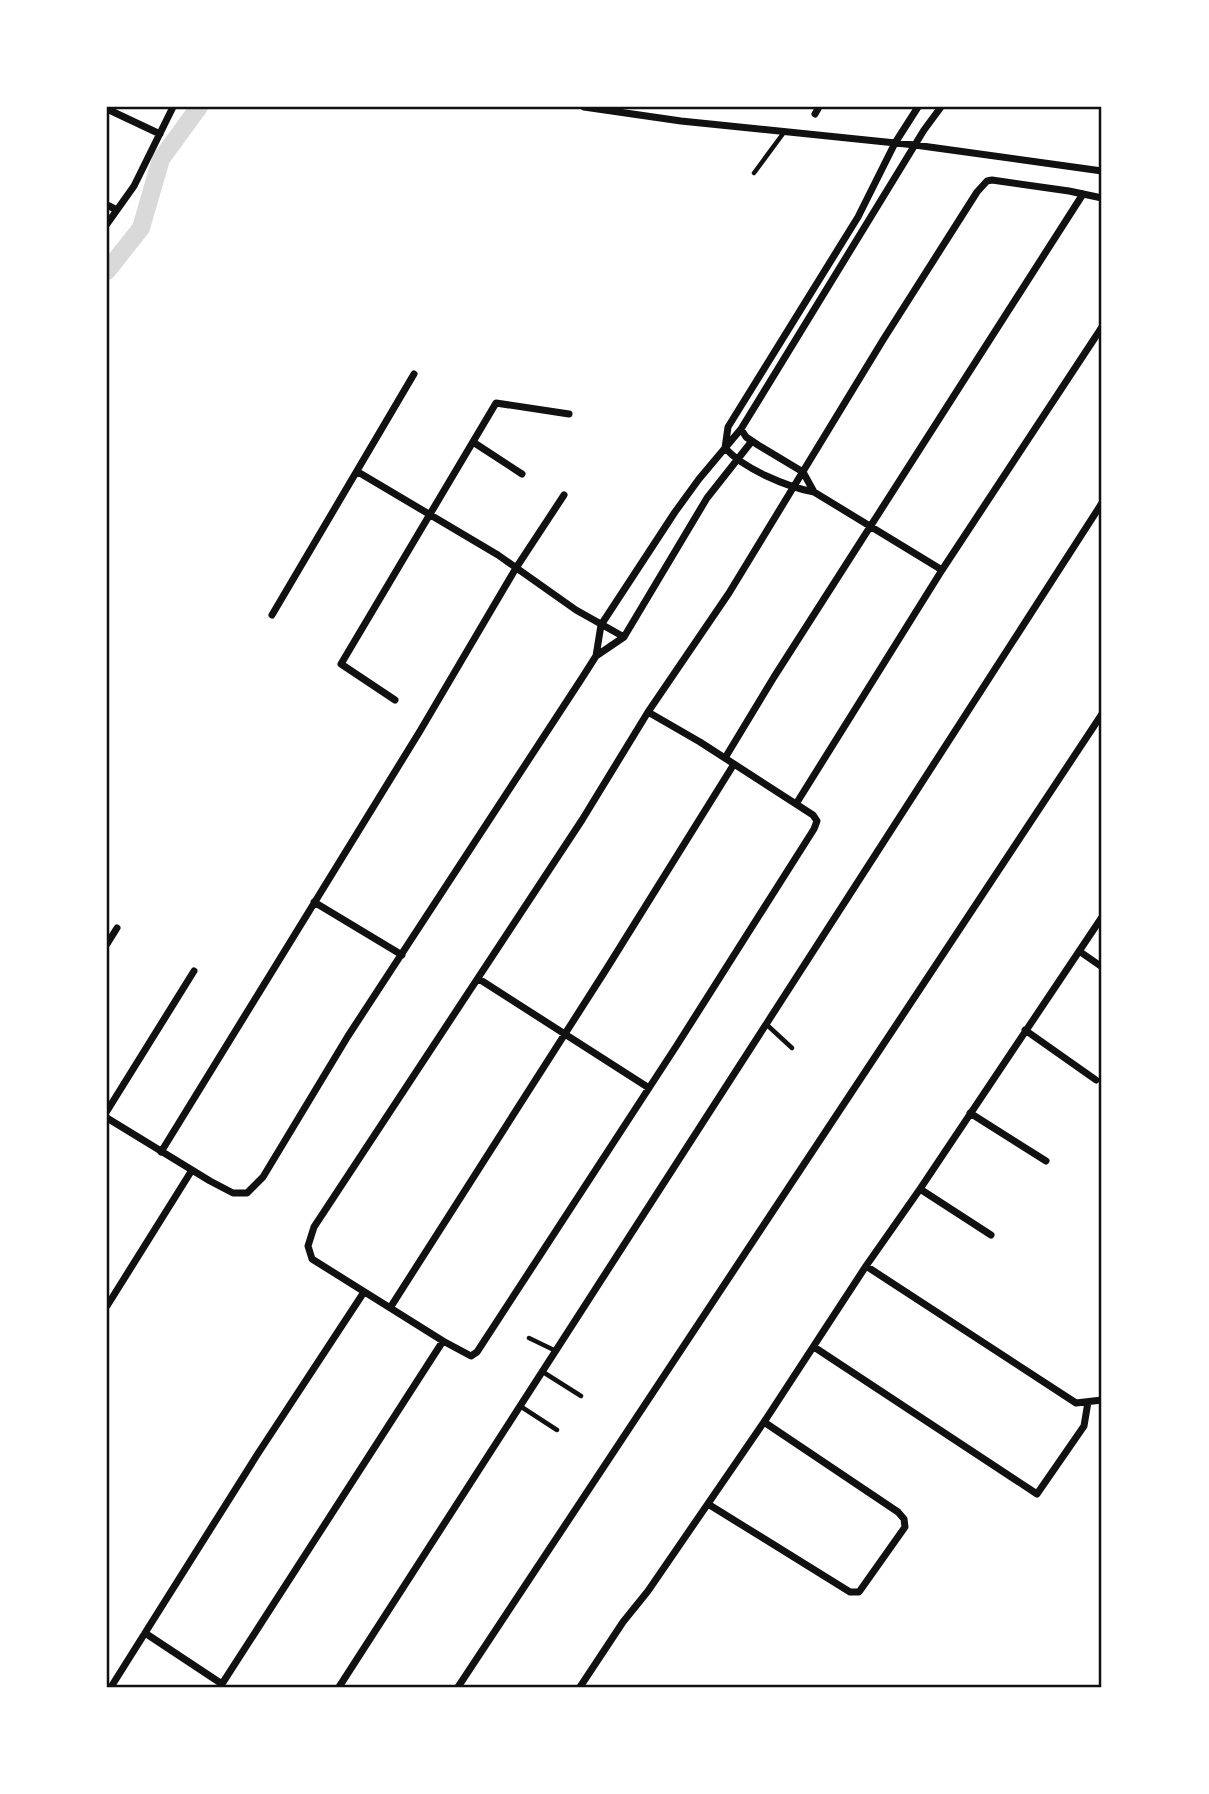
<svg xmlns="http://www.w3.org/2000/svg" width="1209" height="1794" viewBox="0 0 1209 1794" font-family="Ubuntu,sans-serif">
	<rect width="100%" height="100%" fill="#fff"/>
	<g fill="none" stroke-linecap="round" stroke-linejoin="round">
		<path stroke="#d9d9d9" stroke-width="18" d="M107 271 141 228 161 159 199 107"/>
		<path stroke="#111" stroke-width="4.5" d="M754 173 785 131
			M766 1024 792 1048
			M529 1338 556 1351
			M543 1372 581 1396
			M520 1406 557 1430"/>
		<path stroke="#111" stroke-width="7" d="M584 107 681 121 915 145 1102 171
			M918 107 895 143 858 217 728 427 725 448C744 469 787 487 814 492L942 570
			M107 109 160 134
			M815 114 819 107
			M107 205 117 210
			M107 224 134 186 173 107
			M473 442 522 474
			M358 472 498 555 576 610 624 637
			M814 492 803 472 758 445 746 437 741 429 924 130 941 107
			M272 615 414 374
			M596 656 624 637 707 498 752 441
			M395 700 341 664 496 403 569 414
			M648 712 700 742 813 815 817 821 814 829 677 1045 477 1352 471 1356 443 1341 312 1259 308 1246 314 1227 582 820 648 712 729 593 883 340 977 192 987 181 992 180 1069 191 1102 198
			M725 758 774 677 1083 194
			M796 804 942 570 1102 327
			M314 902 402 955
			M107 944 117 928
			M1079 951 1102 967
			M479 979 649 1088
			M1025 1030 1096 1080
			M107 1111 194 971
			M970 1113 1046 1161
			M107 1118 210 1181 233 1193H247L263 1177 348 1036 582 678 596 656 601 625 675 512 699 479 741 429
			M161 1152 420 731 516 568 564 495
			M920 1189 991 1235
			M866 1266 1076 1403 1102 1400
			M107 1306 192 1170
			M390 1308 607 968 734 764
			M814 1347 1037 1494 1084 1426 1088 1402
			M708 1504 850 1592H859L905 1527 904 1519 898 1512 764 1422
			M145 1633 222 1684
			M111 1687 257 1455 364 1292
			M220 1687 443 1341
			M339 1687 1102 503
			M458 1687 1102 714
			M580 1687 623 1622 648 1591 764 1422 866 1266 920 1189 1102 917"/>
	</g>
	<rect width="1209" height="1794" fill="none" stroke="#ffffff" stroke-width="217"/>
	<rect x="108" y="108" width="992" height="1578" fill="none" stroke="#111" stroke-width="2.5"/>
</svg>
